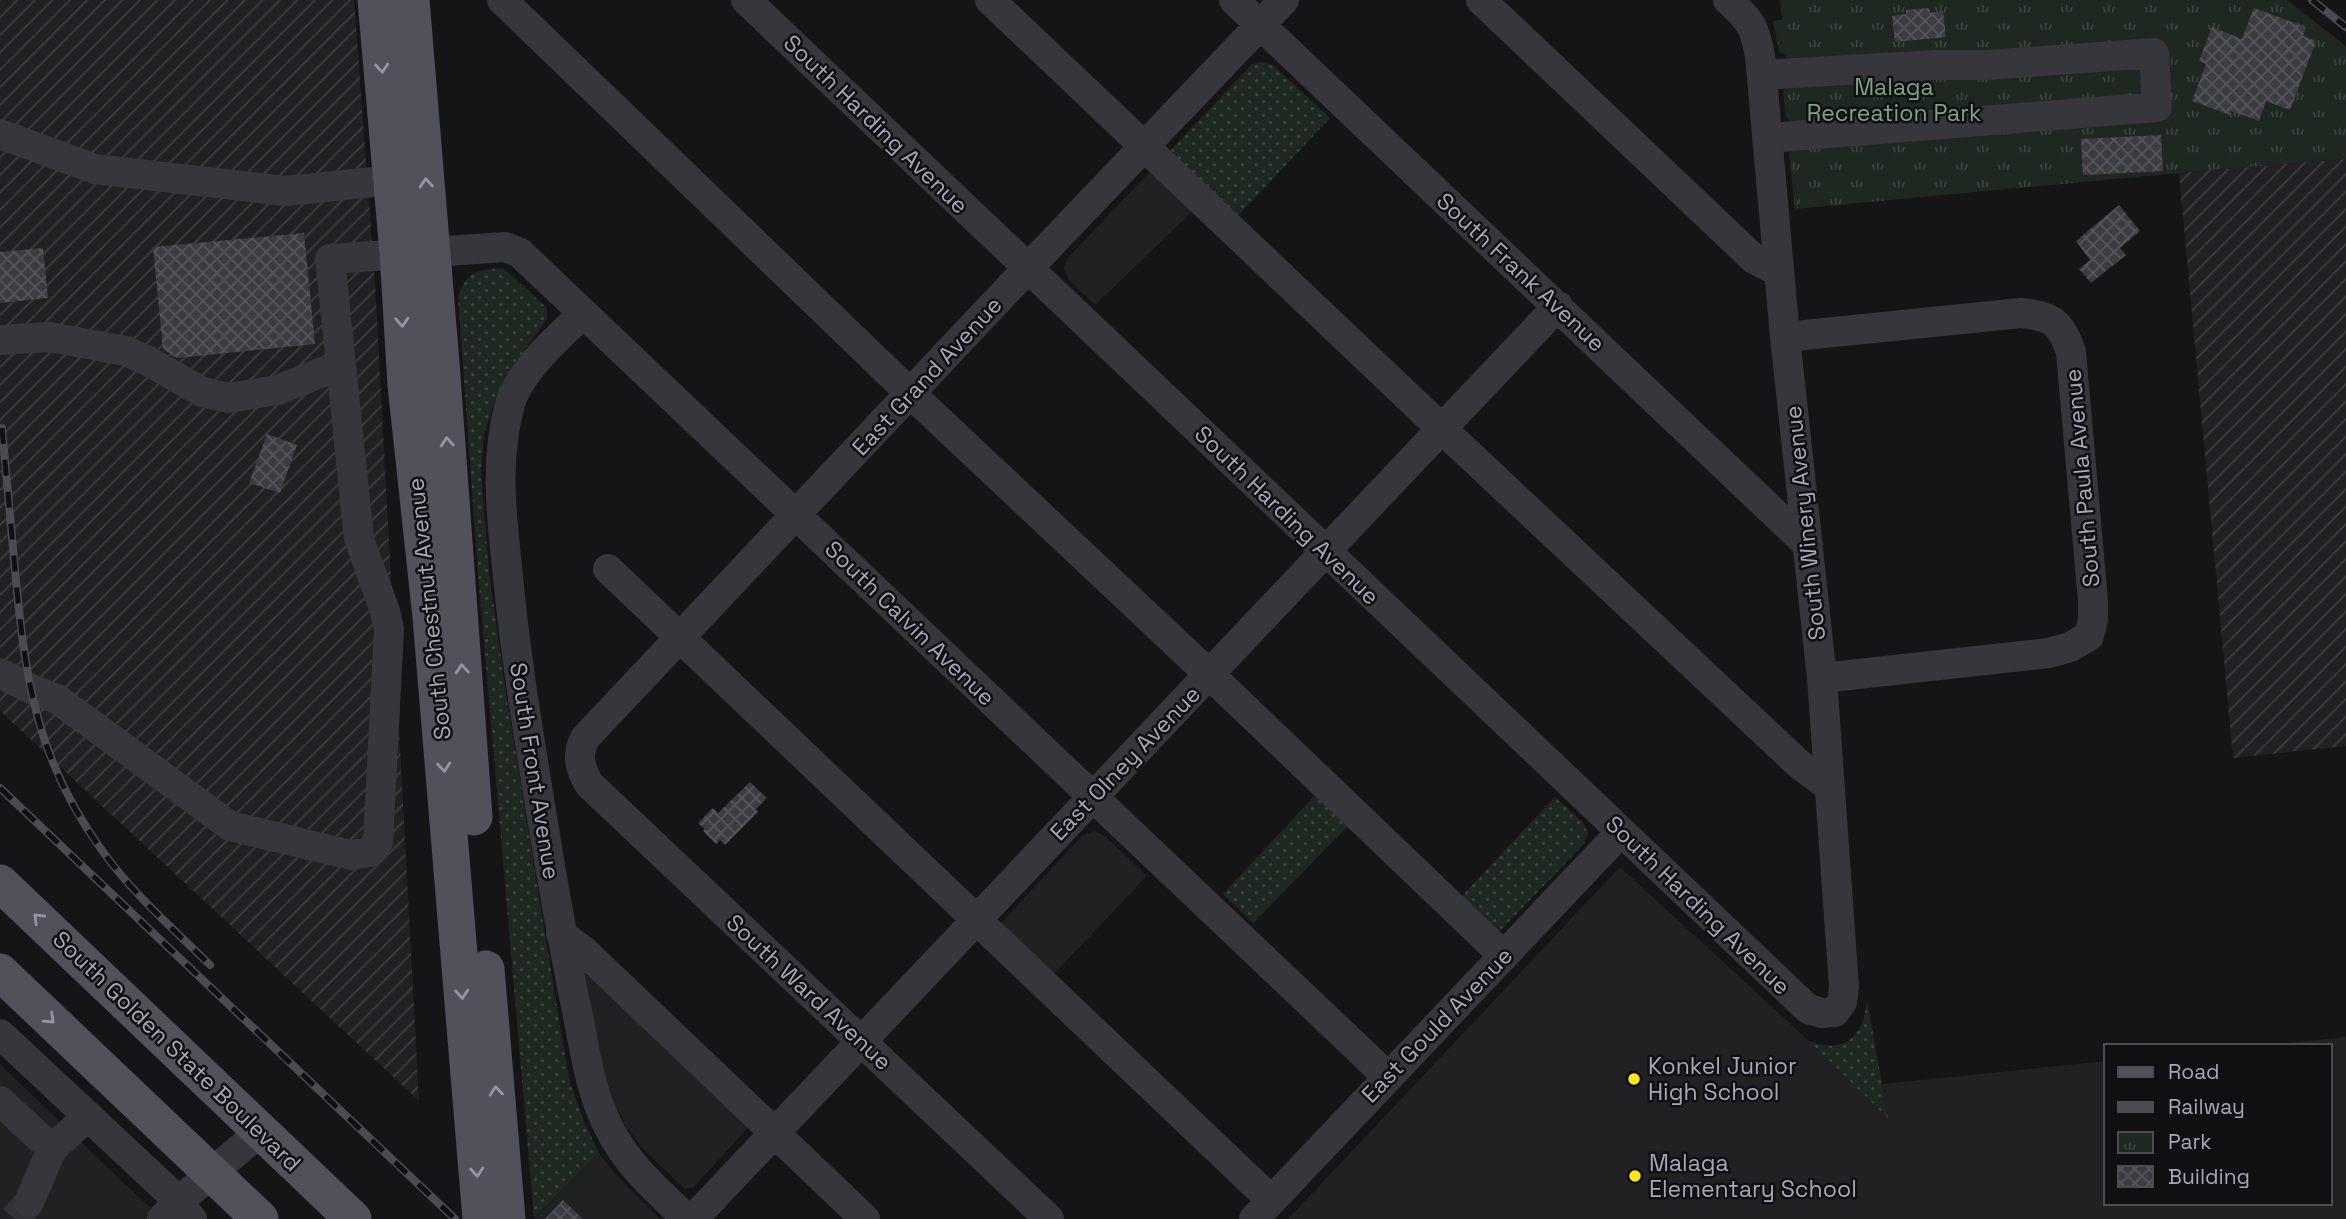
<svg xmlns="http://www.w3.org/2000/svg" width="2346" height="1219" viewBox="0 0 2346 1219" font-family="'Space Grotesk',sans-serif">
	<defs>
		<pattern id="industrial-furrows" width="10" height="10" patternUnits="userSpaceOnUse" patternTransform="scale(1.75)"><rect width="10" height="10" fill="#212124"/><path d="M-1 1l2-2M0 10L10 0M9 11l2-2" fill="none" stroke="#3e3e42"/></pattern>
		<pattern id="grass-dots" width="8" height="8" patternUnits="userSpaceOnUse" patternTransform="scale(1.75)"><rect width="8" height="8" fill="#1f2721"/><path d="M2 2h.1M6 6h.1" fill="none" stroke="#3d443f" stroke-width="1.8" stroke-linecap="round"/></pattern>
		<pattern id="park-tufts" width="24" height="20" patternUnits="userSpaceOnUse" patternTransform="scale(1.75)"><rect width="24" height="20" fill="#1f2721"/><path d="M3 7l-1-3M5 7V3M7 7l1-3M15 17l-1-3M17 17v-4M19 17l1-3" fill="none" stroke="#3d443f"/></pattern>
		<pattern id="building-cross-hatch" width="8" height="8" patternUnits="userSpaceOnUse" patternTransform="scale(1.75)"><rect width="8" height="8" fill="#3c3c42"/><path d="M0 0l8 8M0 8l8-8" fill="none" stroke="#55555b"/></pattern>
	</defs>
	<rect width="100%" height="100%" fill="#151517"/>
	<path fill="#212124" d="M1153 168 1195 209 1095 305 1069 280 1064 269 1067 259Z
		M1094 831 1105 836 1147 876 1051 977 999 925 1083 835Z
		M1620 867 1809 1041 1887 1117 1883 1084 2106 1061V1203H2330V1046H2259L2346 1037V1219H1288Z
		M584 964 753 1122 693 1188 685 1189 642 1148 626 1126 614 1103 599 1055Z
		M0 1064 106 1166 162 1219H0Z
		M599 1153 616 1175 660 1219H534Z"/>
	<path fill="url(#industrial-furrows)" d="M0 0H354L375 283 419 1101 0 711Z
		M2346 159V746L2233 758 2179 173Z"/>
	<path fill="url(#grass-dots)" d="M1262 62 1273 65 1330 118 1235 219 1166 155 1252 64Z
		M503 268 547 308V319L505 378 495 400 484 435 481 473 489 572 506 693 562 1038 570 1082 585 1124 599 1153 534 1218 478 573 458 297C467 271 476 270 503 268Z
		M1318 792 1351 823 1253 923 1223 894Z
		M1555 797 1583 822 1588 833 1584 844 1497 934 1459 899Z
		M1867 1000 1888 1118 1809 1041C1845 1055 1864 1036 1867 1000Z"/>
	<path fill="url(#park-tufts)" d="M1780 0H2287L2346 46V159L2179 173 1795 209 1789 153 1794 147 1792 123 1786 118 1783 91 1789 86 1786 56 1779 51 1773 21 1782 20Z"/>
	<path fill="url(#building-cross-hatch)" d="M1929 8 1930 13 1943 11 1946 37 1895 42 1892 16 1906 14V10Z
		M2254 8 2306 27 2303 36 2316 41 2290 110 2266 101 2259 121 2231 111 2230 115 2192 101 2206 64 2199 61 2212 27 2242 39Z
		M2161 135 2163 171 2083 175 2081 139Z
		M2119 205 2140 231 2120 248 2126 255 2091 283 2079 269 2090 260 2076 241Z
		M304 233 315 344 177 358 163 349 153 247Z
		M43 248 48 298 0 303V252Z
		M267 434 297 445 280 493 249 483Z
		M750 782 767 798 756 809 758 812 725 845 720 840 716 844 703 831 705 829 698 823 713 808 718 813Z
		M563 1200 583 1219H545Z"/>
	<g fill="none" stroke-linecap="round" stroke-linejoin="round">
		<path stroke="#323237" stroke-width="30" stroke-dasharray="30 15" stroke-linecap="butt" d="M15 1219 29 1202"/>
		<path stroke="#36363c" stroke-width="30" d="M502 0 911 394 1209 674 1504 956
			M746 0 1808 1009 1822 1013 1835 1012 1842 1002 1844 987 1822 678 1785 337 1760 56C1755 27 1750 20 1728 0
			M990 0 1442 429 1800 765 1830 787
			M1234 0 1808 545
			M1481 0 1754 259 1779 272
			M1762 75 1934 65H1987L2154 53 2157 107 1768 138
			M0 134 95 169 286 191 393 180
			M583 314C559 336 519 372 510 404 494 460 502 520 508 577 517 672 534 766 549 860 558 912 567 964 578 1016 584 1047 589 1079 600 1108 619 1158 650 1184 687 1219
			M1785 337 2021 313C2052 316 2061 322 2071 352L2093 601V620L2089 636 2070 647 2049 653 1822 678
			M0 340 50 337 126 351 148 361 202 392 229 398 278 390 340 365
			M608 569 1271 1200
			M0 673 29 688 57 699 230 826 351 855 369 852 378 842 389 629 385 611 359 539 330 259 505 247 520 253 1388 1077
			M561 934 585 952 865 1219
			M0 1034 168 1191 192 1219
			M0 1101 52 1149 88 1116
			M29 1202 52 1149
			M162 1219 178 1202 261 1131
			M693 1219 1558 306
			M1049 1219 589 784C580 768 576 755 585 738L1028 268 1284 0
			M1254 1219 1621 832"/>
		<path stroke="#51515b" stroke-width="37" d="M376 0 398 253 406 385 431 617 481 1219
			M411 0 441 363 474 817
			M0 883 353 1219
			M486 969 507 1219
			M0 972 260 1219"/>
		<defs>
			<path id="rail" d="M2312 0 2346 27
				M2 428C6 475 11 523 15 570 25 677 36 759 101 849 131 892 172 928 210 965
				M0 788 455 1219"/>
		</defs>
		<use href="#rail" stroke="#4a4b53" stroke-width="8"/>
		<use href="#rail" stroke="#101012" stroke-width="5" stroke-dasharray="16" stroke-linecap="butt"/>
	</g>
	<defs><path id="oneway-chevron" d="M-2-3.5L2.5 0L-2 3.5" fill="none" stroke-width="1.6" stroke-linecap="round" stroke-linejoin="round" transform="scale(1.75)"/></defs>
	<g stroke="#9596a5">
		<use href="#oneway-chevron" transform="translate(382 68) rotate(85)"/>
		<use href="#oneway-chevron" transform="translate(426 183) rotate(-95)"/>
		<use href="#oneway-chevron" transform="translate(402 322) rotate(87)"/>
		<use href="#oneway-chevron" transform="translate(447 442) rotate(-94)"/>
		<use href="#oneway-chevron" transform="translate(462 669) rotate(-94)"/>
		<use href="#oneway-chevron" transform="translate(444 767) rotate(85)"/>
		<use href="#oneway-chevron" transform="translate(38 918) rotate(-136)"/>
		<use href="#oneway-chevron" transform="translate(462 994) rotate(86)"/>
		<use href="#oneway-chevron" transform="translate(50 1019) rotate(43)"/>
		<use href="#oneway-chevron" transform="translate(496 1091) rotate(-95)"/>
		<use href="#oneway-chevron" transform="translate(477 1172) rotate(85)"/>
	</g>
	<g fill="#fce527" stroke="#101012" stroke-width="2.5">
		<circle cx="1634" cy="1079" r="7"/>
		<circle cx="1635" cy="1176" r="7"/>
	</g>
	<g text-anchor="middle" dominant-baseline="central" stroke-width="5" stroke-linejoin="round" paint-order="stroke">
		<g font-size="23" fill="#7ca487" stroke="#101012">
			<text x="1894" y="87">Malaga<tspan x="1894" dy="26">Recreation Park</tspan></text>
		</g>
		<g font-size="23" fill="#a6a7b8" stroke="#101012">
			<text transform="translate(876 124) rotate(44)">South Harding Avenue</text>
			<text transform="translate(1521 272) rotate(43)">South Frank Avenue</text>
			<text transform="translate(927 376) rotate(-47)">East Grand Avenue</text>
			<text transform="translate(2082 478) rotate(-95)">South Paula Avenue</text>
			<text transform="translate(1287 515) rotate(44)">South Harding Avenue</text>
			<text transform="translate(1805 523) rotate(-96)">South Winery Avenue</text>
			<text transform="translate(429 609) rotate(-96)">South Chestnut Avenue</text>
			<text transform="translate(910 623) rotate(44)">South Calvin Avenue</text>
			<text transform="translate(1125 763) rotate(-46)">East Olney Avenue</text>
			<text transform="translate(535 771) rotate(81)">South Front Avenue</text>
			<text transform="translate(1698 905) rotate(44)">South Harding Avenue</text>
			<text transform="translate(809 992) rotate(43)">South Ward Avenue</text>
			<text transform="translate(1437 1025) rotate(-46)">East Gould Avenue</text>
			<text transform="translate(177 1051) rotate(44)">South Golden State Boulevard</text>
		</g>
		<g font-size="23" fill="#a6a7b8" stroke="#101012" text-anchor="start">
			<text x="1648" y="1066">Konkel Junior<tspan x="1648" dy="26">High School</tspan></text>
			<text x="1649" y="1163">Malaga<tspan x="1649" dy="26">Elementary School</tspan></text>
		</g>
	</g>
	<rect x="2104" y="1044" width="228" height="161" fill="#101012" stroke="#4c4c54" stroke-width="2"/>
	<rect x="2118" y="1067" width="35" height="10" fill="#51515b" stroke="#4c4c54" stroke-width="2"/>
	<text x="2168" y="1079" font-size="21" fill="#a6a7b8">Road</text>
	<rect x="2118" y="1102" width="35" height="10" fill="#4a4b53" stroke="#4c4c54" stroke-width="2"/>
	<text x="2168" y="1114" font-size="21" fill="#a6a7b8">Railway</text>
	<rect x="2118" y="1132" width="35" height="21" fill="url(#park-tufts)" stroke="#4c4c54" stroke-width="2"/>
	<text x="2168" y="1149" font-size="21" fill="#a6a7b8">Park</text>
	<rect x="2118" y="1166" width="35" height="21" fill="url(#building-cross-hatch)" stroke="#4c4c54" stroke-width="2"/>
	<text x="2168" y="1184" font-size="21" fill="#a6a7b8">Building</text>
</svg>
